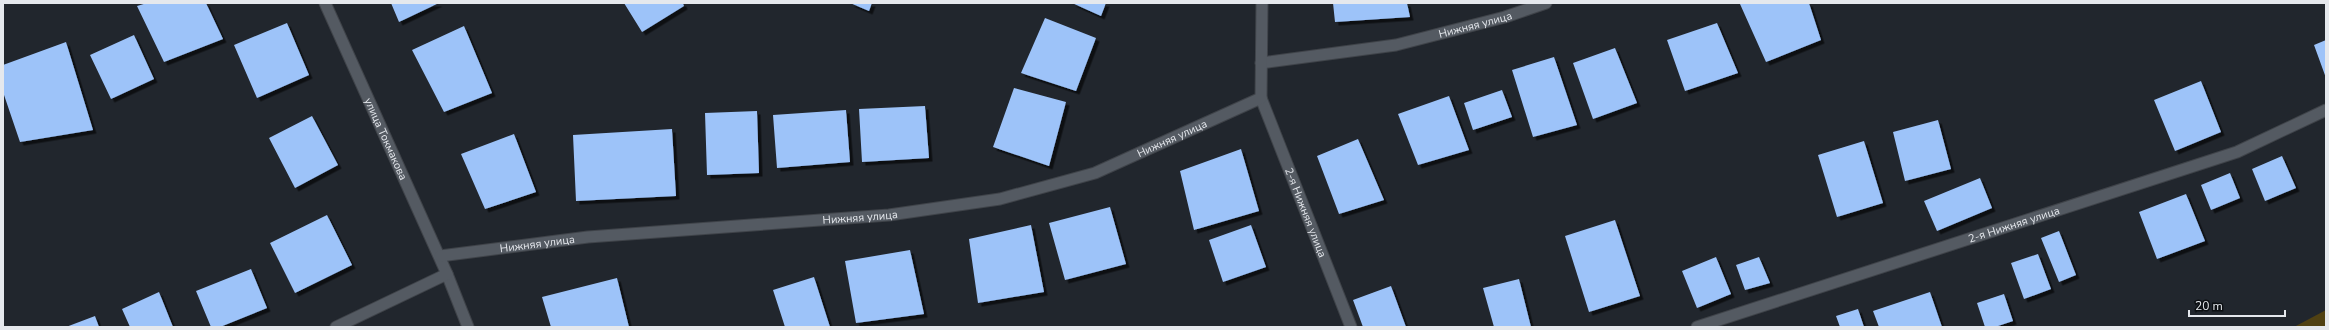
<svg xmlns="http://www.w3.org/2000/svg" width="2329" height="330" viewBox="0 0 2329 330" font-family="'Nunito Sans',sans-serif">
	<defs>
		<filter id="shadow"><feDropShadow dx="3.5" dy="3.5" stdDeviation="0" flood-color="#0009"/></filter>
	</defs>
	<rect width="100%" height="100%" fill="#21262d"/>
	<path fill="#504113" d="M2326 310V327H2294Z"/>
	<path fill="#9dc3f9" filter="url(#shadow)" d="M147 3H206L223 39 164 62 137 6Z
		M391 3H439L399 22Z
		M624 3H683L684 6 642 32Z
		M850 3H872L869 11Z
		M1072 3H1106L1101 16Z
		M1333 3H1407L1410 17 1335 22Z
		M1742 3H1809L1821 40 1766 62 1740 4Z
		M1045 18 1096 38 1076 91 1021 73Z
		M287 23 309 75 257 98 234 45Z
		M1717 23 1738 73 1685 91 1667 40Z
		M464 26 492 93 444 112 412 50Z
		M134 35 154 79 111 99 90 55Z
		M2326 40V78L2314 45Z
		M66 42 93 130 20 142 3 92V65Z
		M1615 48 1637 103 1593 119 1573 63Z
		M1554 57 1577 125 1533 137 1512 70Z
		M2201 81 2221 132 2175 151 2154 100Z
		M1014 88 1066 102 1049 166 993 147Z
		M1502 90 1512 117 1473 130 1464 103Z
		M1449 96 1469 150 1418 165 1398 114Z
		M925 106 929 158 862 162 859 109Z
		M846 110 850 162 777 168 773 115Z
		M757 111 759 173 707 175 705 113Z
		M312 116 338 165 295 188 269 138Z
		M1938 120 1951 169 1905 181 1893 132Z
		M672 129 676 196 576 201 573 135Z
		M514 134 536 192 485 209 461 154Z
		M1358 139 1384 200 1339 214 1317 156Z
		M1864 141 1883 203 1837 217 1818 155Z
		M1241 149 1259 211 1194 230 1180 171Z
		M2282 156 2296 188 2265 201 2252 169Z
		M2230 173 2240 198 2211 210 2201 185Z
		M1980 178 1992 208 1937 231 1924 201Z
		M2186 194 2205 241 2157 259 2139 212Z
		M1110 207 1126 264 1065 280 1049 223Z
		M327 215 352 265 295 293 270 243Z
		M1615 220 1640 296 1589 312 1565 236Z
		M1031 225 1044 292 978 303 969 239Z
		M1251 225 1266 267 1223 282 1209 240Z
		M2059 231 2076 275 2059 282 2041 238Z
		M910 250 924 314 856 323 845 261Z
		M2038 254 2051 289 2024 299 2011 263Z
		M1716 257 1731 294 1697 308 1682 271Z
		M1759 257 1770 283 1745 290 1736 265Z
		M251 269 267 308 220 327H211L196 291Z
		M814 277 830 327H785L773 290Z
		M617 278 629 327H551L542 297Z
		M1519 279 1531 327H1494L1483 288Z
		M1391 286 1406 327H1363L1353 300Z
		M159 292 173 327H130L122 309Z
		M1930 292 1942 327H1879L1873 311Z
		M2004 294 2013 321 1995 327H1985L1977 303Z
		M1858 309 1864 327H1840L1836 316Z
		M95 316 99 327H66Z"/>
	<g fill="none" stroke-linecap="round" stroke-linejoin="round">
		<defs>
			<g id="service">
				<path id="s1" d="M1261 98 1351 327"/>
				<path d="M447 274 468 327"/>
				<path id="s2" d="M1697 327 2237 152 2326 110"/>
			</g>
			<g id="minor">
				<path id="s3" d="M325 3 447 274 336 327"/>
				<path id="s4" d="M1261 63 1396 45 1505 17 1546 3"/>
				<path id="s5" d="M440 256 588 237 889 215 1000 199 1095 173 1261 98 1262 3"/>
			</g>
		</defs>
		<use href="#service" stroke="#3f4349" stroke-width="13"/>
		<use href="#minor" stroke="#3f4349" stroke-width="13"/>
		<use href="#service" stroke="#545a62" stroke-width="11"/>
		<use href="#minor" stroke="#545a62" stroke-width="11"/>
	</g>
	<g text-anchor="middle" dominant-baseline="central" stroke-width="4" stroke-linejoin="round" paint-order="stroke">
		<g font-size="11" fill="#e5e8ed" stroke="#0c0f12">
			<text stroke="none"><textPath href="#s4" startOffset="218">Нижняя улица</textPath></text>
			<text stroke="none"><textPath href="#s3" startOffset="149">улица Токмакова</textPath></text>
			<text stroke="none"><textPath href="#s5" startOffset="746">Нижняя улица</textPath></text>
			<text stroke="none"><textPath href="#s1" startOffset="123">2-я Нижняя улица</textPath></text>
			<text stroke="none"><textPath href="#s5" startOffset="422">Нижняя улица</textPath></text>
			<text stroke="none"><textPath href="#s2" startOffset="333">2-я Нижняя улица</textPath></text>
			<text stroke="none"><textPath href="#s5" startOffset="98">Нижняя улица</textPath></text>
		</g>
	</g>
	<rect width="2329" height="330" fill="none" stroke="#e5e8ed" stroke-width="8"/>
	<path d="M2189 310v6h96v-6" fill="none" stroke="#e5e8ed" stroke-width="2"/>
	<text x="2195" y="310" font-size="12" fill="#e5e8ed" stroke="#0c0f12" stroke-width="3" paint-order="stroke">20 m</text>
</svg>
